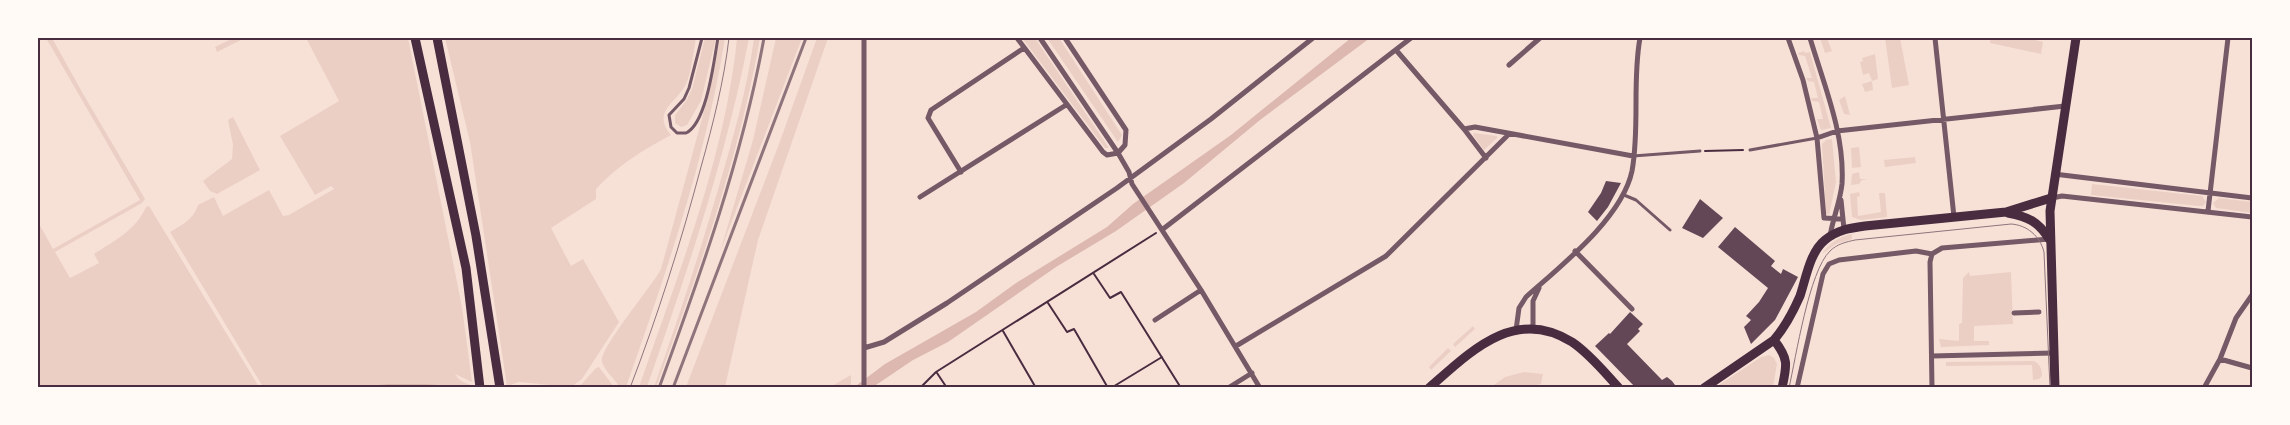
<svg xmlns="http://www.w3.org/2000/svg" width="2290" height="425" viewBox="0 0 2290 425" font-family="'Fira Sans',sans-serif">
	<rect width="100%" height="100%" fill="#f7e1d7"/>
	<path fill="#ebcfc5" d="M46 38H52L82 92 145 199 142 203 55 252 70 278 99 263 94 254C114 241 136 230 146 207L149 206 259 387H38V222L53 249 140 200Z
		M233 38H245L217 52 215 47Z
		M306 38H408L462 307 472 382 455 374C462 387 480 386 492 387L387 384 358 388 263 387 170 232C183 224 193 220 198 205L214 197 223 216 269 190 283 216 289 215 334 189 331 186 315 195 280 136 339 101Z
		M445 38H696C694 48 691 75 686 84 677 103 651 111 671 135 643 150 617 166 596 189V199L551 228 571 266 583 259 619 322 582 379 571 387 519 382 507 386 470 142Z
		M705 38H716L701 101 687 125 681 127 675 123V115L686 101 692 89Z
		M720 38H725C706 158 666 273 626 387H619C615 378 605 372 602 362 598 350 653 285 661 269L709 93Z
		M737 38H749C726 158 687 272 647 387H639C678 274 725 158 737 38Z
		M754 38H760C739 158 698 273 656 387H654C677 323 698 258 717 193 732 141 747 91 754 38Z
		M776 38H802L720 252 753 140Z
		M817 38H828L758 240 725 387H686L779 144Z
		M1022 38H1035L1109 148H1105Z
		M1047 38H1059L1122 135 1118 142Z
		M1820 38H1827L1832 51 1825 53Z
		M1885 38H1900L1909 85 1892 88Z
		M1991 38H2027L2043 42 2041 54 1990 43Z
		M1804 51 1805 53 1810 52 1831 128 1821 130 1817 119H1823L1819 102 1812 101 1811 98H1818L1814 82 1808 81 1806 78H1812L1805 56 1799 55 1798 53Z
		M1875 54 1878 79 1872 81 1873 90 1865 92 1862 84 1872 81 1869 73 1863 75 1860 62 1863 61 1862 58Z
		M1845 96 1850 115 1844 114 1839 100Z
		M233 117 260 170 217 194 210 191 203 181 232 159 233 145 228 120Z
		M1474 133 1497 136V138L1484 150 1473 135Z
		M1832 139 1836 182 1829 215 1826 213 1822 144 1826 140Z
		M1859 147 1861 167 1852 168 1851 148Z
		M1915 157 1916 163 1885 167 1884 160Z
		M1859 172 1860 179H1868L1862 180 1859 184 1851 185 1852 174Z
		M2092 184 2202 196 2206 202 2203 206H2199L2091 195Z
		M1859 192 1860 196 1857 197 1858 216 1881 212 1879 193H1885L1887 217 1861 220 1852 217 1850 194Z
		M2219 198 2252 202V213L2216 208 2213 203Z
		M1852 234V239L1836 244 1822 254C1828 244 1840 236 1852 234Z
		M1969 272 1970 276 2011 272 2013 324 1974 326V341H1989V345L1941 347 1939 339 1959 341V324L1962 323 1963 278Z
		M1473 326 1475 329 1455 347 1453 344Z
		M1448 348 1451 351 1431 370 1429 367Z
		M1769 355 1774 358 1777 364 1773 387H1716L1761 357Z
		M2034 361C2040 364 2042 369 2042 376L2039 379 2033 380 2032 365 1946 366V362Z
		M599 367 614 387H579L596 368Z
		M1524 372 1543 374 1541 384 1527 387H1491L1505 377Z
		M851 375V387H830Z"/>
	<path fill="#dcb8b0" d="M1351 38H1370L1260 120 1184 183 1116 231 1056 267 948 342 913 360 873 387 853 388 885 364 976 312 1016 283 1107 227 1133 204 1231 135Z
		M387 384H426L465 387H358Z"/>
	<path fill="#644757" d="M1606 181 1621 183 1608 207 1597 221 1588 212 1601 193Z
		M1700 199 1723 218 1703 238 1682 228Z
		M1735 227 1775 261 1771 266 1781 274 1783 269 1798 277 1775 320 1751 344 1744 327 1751 320 1746 316 1759 302 1768 288 1718 247Z
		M1630 312 1643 324 1638 329 1640 331 1627 344 1662 380 1667 377 1672 381 1675 385 1674 388H1636L1595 346 1609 333 1610 334Z"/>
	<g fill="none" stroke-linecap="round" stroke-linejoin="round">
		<path stroke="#4a2c40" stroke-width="2" d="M1705 151 1743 150
			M1094 274 1110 298 1121 292 1181 388
			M1048 303 1067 332 1074 329 1108 388
			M1003 331 1036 388
			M937 373 947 388
			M920 388 936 372 1156 233
			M1111 388 1162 357"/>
		<path stroke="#755966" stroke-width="3" d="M702 38 689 88 684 99 669 115 671 127 677 133H686C707 123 714 60 718 38
			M1750 150 1817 138
			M1633 156 1700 151
			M1624 195 1636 200 1670 230"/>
		<path stroke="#755966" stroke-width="5" d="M1017 38 1103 152 1107 155 1118 153
			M1040 38 1118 153 1129 172 1132 184 1201 290 1260 388
			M1065 38 1126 130 1125 145 1118 153
			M1788 38 1803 80 1817 138 1824 218 1843 219
			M1810 38C1824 85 1845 134 1842 184 1840 202 1833 218 1830 236
			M1935 38 1954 217
			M1396 50 1464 129 1475 127 1633 156
			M1509 65 1540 38
			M1464 129 1486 158
			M1817 138 1837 131 2065 106
			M961 172 928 118 931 110 1024 48
			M2054 174 2252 198
			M920 197 1066 105
			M2052 198 2062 196 2252 217
			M1841 200 1844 229
			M2208 211 2228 38
			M1163 229 1411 38
			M1575 251 1632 309
			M1932 254 1930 262 1932 388
			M1932 254 1942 248 2049 239
			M2014 313 2039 312
			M1155 320 1201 290
			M1533 329V301L1539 288
			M1516 330 1519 308 1526 297C1562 265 1622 218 1632 171 1640 127 1632 81 1640 38
			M1236 346 1386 256 1509 134
			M864 348 884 342 947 303 1117 188 1211 119 1313 38
			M1932 356 2053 353
			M2220 359 2252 368
			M864 388V38
			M1228 388 1252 373
			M1797 388 1823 274 1829 264 1839 260 1916 251 1932 254
			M2204 388 2220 359 2236 318 2252 295"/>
		<path stroke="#4a2c40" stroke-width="9" d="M2008 213C2028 217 2038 221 2049 239
			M1774 340C1789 359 1787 365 1782 388
			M1429 388C1471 351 1515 306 1572 342 1590 354 1605 373 1619 388
			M1704 388 1774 340C1785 327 1793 312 1800 296 1806 278 1810 252 1825 240 1837 230 1850 228 1865 226L2006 212 2051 198"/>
		<path stroke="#4a2c40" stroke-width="9" d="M415 38 466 268 480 388
			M437 38 476 236 500 388
			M2055 388 2050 211 2076 38"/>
		<path stroke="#8f747c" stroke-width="1" d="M630 388C658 315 681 242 701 167 713 124 724 81 729 38
			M1789 388C1796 357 1809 271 1830 251 1837 244 1846 242 1855 240L2011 224C2027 225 2040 236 2044 252L2050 388"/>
		<path stroke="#8f747c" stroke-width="3" d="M659 388C701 273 742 158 764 38
			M673 388 806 38"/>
	</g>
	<rect width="2290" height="425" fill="none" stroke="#fffaf5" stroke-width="78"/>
	<rect x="39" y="39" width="2212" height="347" fill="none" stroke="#4a2c40" stroke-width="2"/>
</svg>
